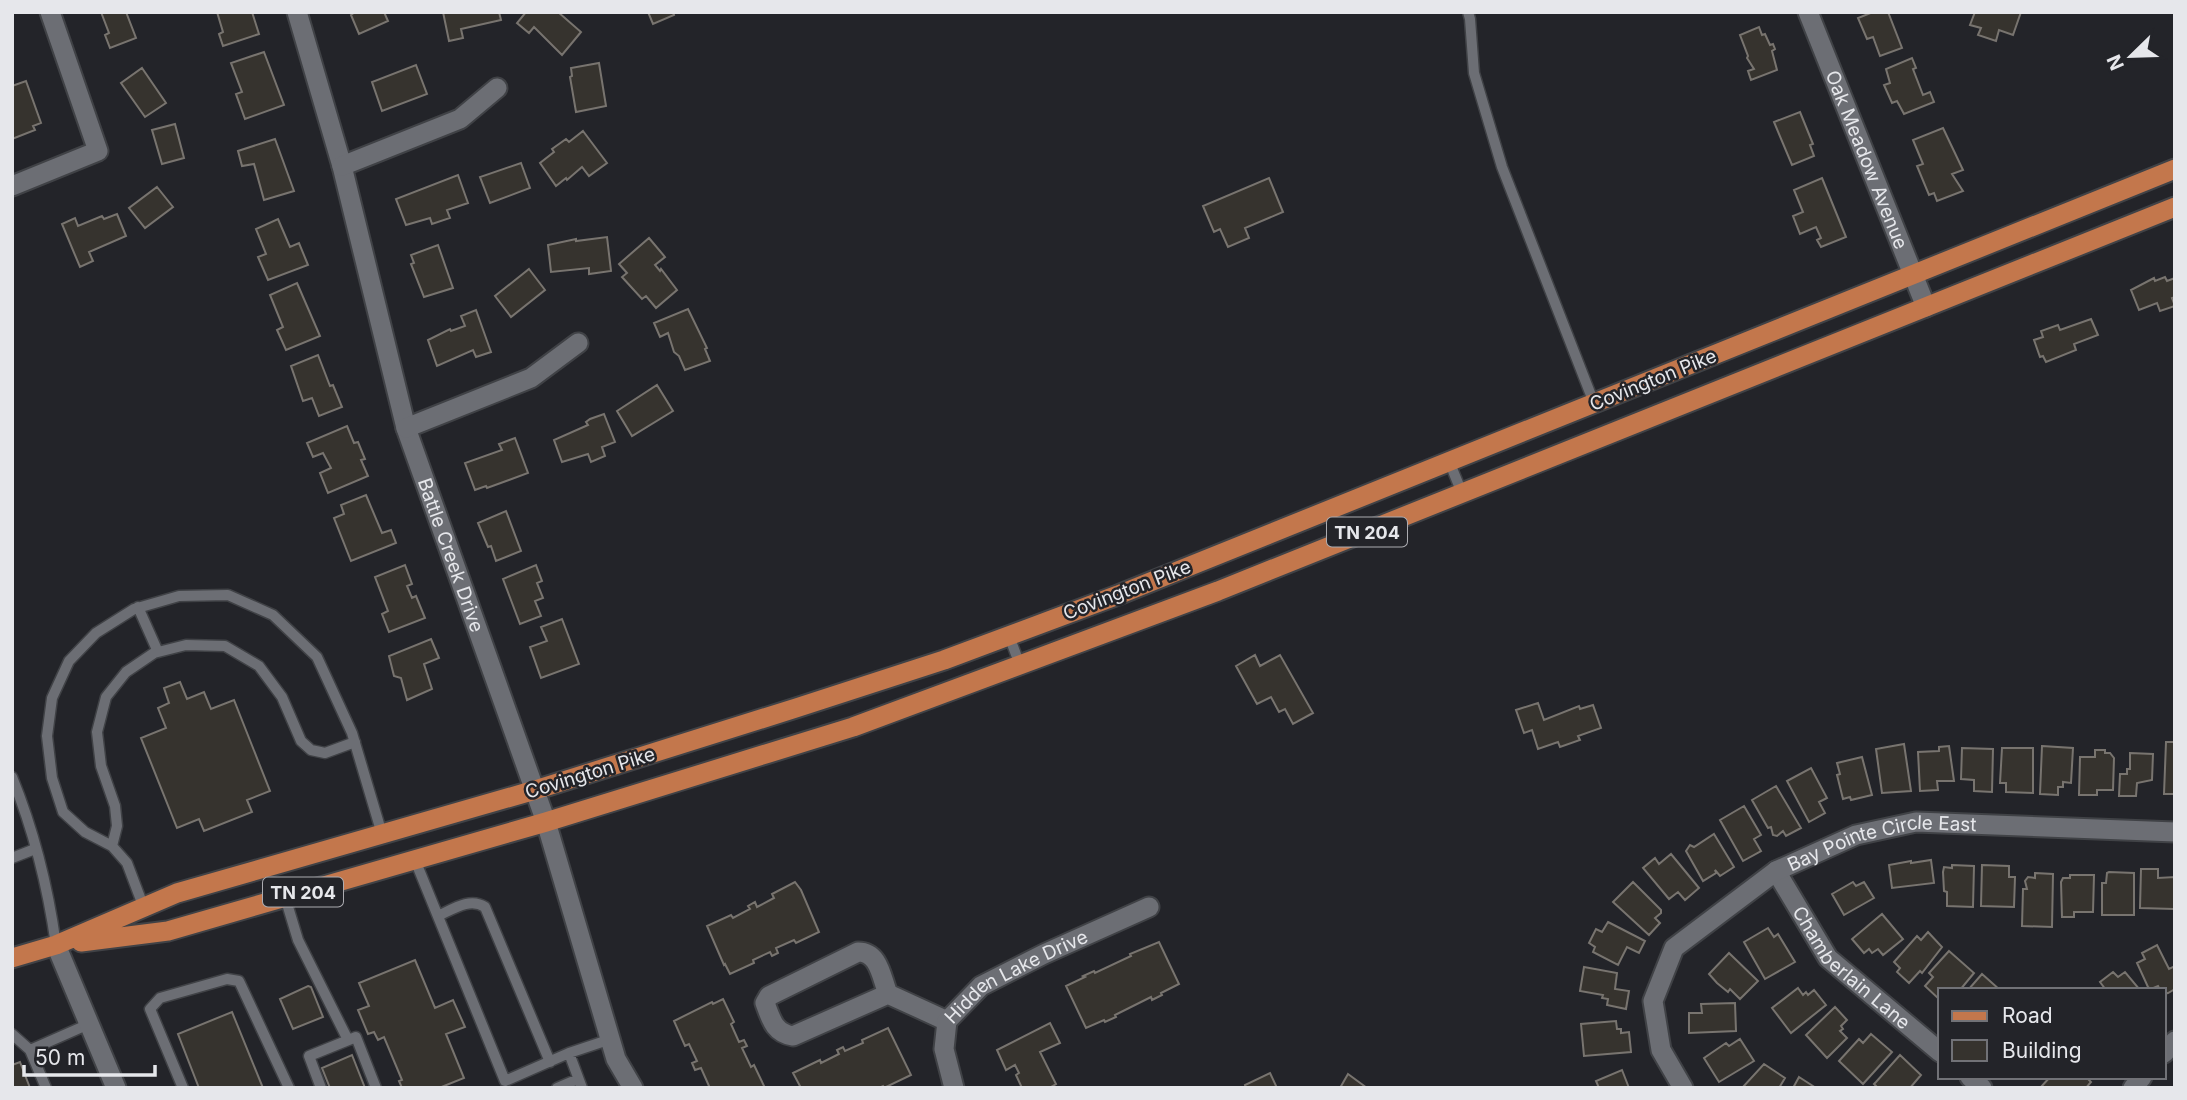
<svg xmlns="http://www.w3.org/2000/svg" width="2187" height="1100" viewBox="0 0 2187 1100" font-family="Inter,sans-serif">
	<rect width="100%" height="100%" fill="#232429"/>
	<path fill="#36332e" stroke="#78746f" stroke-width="2" d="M101 12H126L136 38 110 48 105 35 109 33Z
		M217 12H252L259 34 223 46 219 34 223 32Z
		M355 12H384L388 21 359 34 351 15Z
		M443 12H499L501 20 461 29 463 38 449 41Z
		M526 12H558L581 32 562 55 534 27 529 33 517 23Z
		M648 12H673L674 15 653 24Z
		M1873 12H1888L1902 48 1880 56 1873 37 1867 39 1858 18Z
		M1975 12H2021L2013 35 1999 30 1996 41 1978 35 1981 28 1970 25Z
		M1759 27 1762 35 1765 34 1770 45 1773 44 1775 49 1772 51 1777 70 1751 80 1748 71 1754 69 1747 58 1748 56 1740 35Z
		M264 52 284 105 245 119 236 94 242 92 231 63Z
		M1912 58 1916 68 1913 69 1923 95 1930 92 1934 102 1904 114 1897 101 1892 103 1884 85 1890 83 1886 69Z
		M599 63 606 106 576 112 570 77 572 76 571 68Z
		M416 65 427 94 382 111 372 82Z
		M142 68 166 103 145 117 121 83Z
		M26 81 41 123 33 126 35 130 12 139V86Z
		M1800 112 1813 144 1810 145 1814 156 1792 165 1774 122Z
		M175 124 184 158 162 164 152 130Z
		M1943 128 1963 170 1952 174 1963 191 1937 201 1934 193 1929 195 1917 166 1923 164 1913 140Z
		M583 131 607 163 589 176 582 167 567 180 566 178 556 186 540 163 554 152 552 149 566 139 569 142Z
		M275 139 294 191 264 200 254 164 242 166 238 151Z
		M521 163 530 188 490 203 480 177Z
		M458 175 468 203 447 210 450 218 432 224 430 218 406 225 396 199Z
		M1269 178 1283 212 1245 228 1249 238 1228 247 1220 229 1214 232 1203 206Z
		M1822 178 1846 237 1821 247 1817 240 1821 238 1816 227 1800 234 1793 216 1803 212 1794 190Z
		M157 187 173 207 145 228 129 208Z
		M117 214 126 236 89 252 93 261 80 267 62 224 75 218 78 226 102 216 104 219Z
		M278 219 290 247 299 243 308 265 268 280 258 257 266 254 256 229Z
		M607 237 611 271 589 274V268L551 272 548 245 576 239V241Z
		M649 238 665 257 655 265 660 271 661 269 677 290 656 308 646 296 642 299 622 277 627 273 619 264Z
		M438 245 453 288 424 297 411 264 414 263 411 255Z
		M529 269 545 290 511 317 495 296Z
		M2165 277 2167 281 2175 278V297L2172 298 2175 306 2160 311 2157 303 2139 310 2131 290 2154 278 2155 281Z
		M297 283 320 336 286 350 277 330 283 327 270 295Z
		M688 309 707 348 705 349 710 361 685 370 679 356 674 352 668 333 660 337 654 323Z
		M476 310 491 352 476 357 473 350 437 366 428 340 450 329 451 331 465 326 461 316Z
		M2091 319 2098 335 2074 344 2076 350 2046 362 2043 356 2040 357 2034 340 2043 337 2041 331 2058 325 2060 330Z
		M318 355 330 386 333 385 342 407 319 416 312 398 303 401 291 366Z
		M657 385 673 411 632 436 617 411Z
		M604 414 615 442 602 447 605 456 591 462 588 454 562 462 554 440 588 425 586 422 590 419Z
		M347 426 354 443 358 442 365 459 361 460 368 476 328 493 320 473 331 468 323 453 313 457 307 443Z
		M515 438 528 473 487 488 486 486 475 490 465 463 502 450 499 444Z
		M366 495 382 533 391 530 396 543 351 561 334 518 344 514 341 505Z
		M506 511 521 551 496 561 491 546 488 547 478 523Z
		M405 565 412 584 407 586 412 598 416 596 425 618 389 632 382 614 388 611 375 577Z
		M536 565 542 581 537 583 543 598 535 601 541 616 520 624 503 579Z
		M562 619 579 664 541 678 530 647 547 641 541 627Z
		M431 639 439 658 424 664 432 689 407 700 401 678 394 676 389 656Z
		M1255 655 1260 666 1280 655 1313 713 1293 724 1285 709 1279 712 1271 697 1257 704 1236 666Z
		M180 682 187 699 204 692 211 709 234 700 270 791 247 800 252 812 204 831 199 819 177 828 141 738 166 728 158 708 169 703 164 688Z
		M1538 703 1544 720 1579 706 1580 709 1593 705 1601 728 1578 736 1580 740 1560 747 1558 742 1538 749 1532 730 1524 733 1516 710Z
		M2166 742H2175V794H2164Z
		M1904 744 1911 791 1882 793 1876 749Z
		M1949 746 1954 781H1937L1938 790 1920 791 1918 752 1939 751V747Z
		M2042 746 2073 748 2071 783 2063 782V787H2058V795L2040 794Z
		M1962 748 1993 749 1992 792 1974 791V780L1961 779Z
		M2002 748H2033V793L2006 792V783H2000Z
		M2095 750H2105V753H2110L2114 758 2113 790H2097V795H2079L2080 757H2095Z
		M2130 753 2153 754 2152 780 2137 783 2136 796H2119L2120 774H2127V769H2130Z
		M1862 757 1872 795 1851 800 1850 797 1843 799 1837 775 1840 774 1837 763Z
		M1811 768 1827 798 1819 802 1825 813 1809 822 1787 781Z
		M1776 786 1801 828 1786 836 1783 831 1777 836 1773 835 1771 827 1768 828 1752 800Z
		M1744 806 1761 835 1754 839 1761 851 1743 861 1720 820Z
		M1714 834 1734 867 1720 876 1715 870 1716 873 1703 881 1686 851 1690 845 1694 847Z
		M1671 854 1699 888 1685 900 1678 892 1669 899 1643 868 1655 858 1659 864Z
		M1931 860 1934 883 1892 888 1889 865 1911 861V863Z
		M1952 865 1974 866 1973 907 1947 906V892L1944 891 1943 872 1944 867 1952 868Z
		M1982 865 2009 866V877H2015L2014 907 1981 906Z
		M2141 869H2158V878L2175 877 2174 909 2140 908Z
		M2109 872 2134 873V915H2102V883H2106L2107 873Z
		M2035 873 2053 874 2052 927 2022 926 2023 889H2027L2025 881 2028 877 2035 878Z
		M2070 875H2094L2093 912H2074V917H2062L2061 882 2063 878H2070Z
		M795 882 801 890 819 932 796 943 794 940 776 948 778 953 772 956 770 952 753 960 754 963 730 974 725 964 724 965 707 926 731 915 733 918 750 909 748 906 755 902 757 907 774 898 772 894Z
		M1633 882 1661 910V913L1655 918 1660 923 1649 935 1613 902Z
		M1853 882 1856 886 1864 882 1874 898 1844 915 1832 894Z
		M1882 914 1903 939 1883 955 1878 949 1872 953 1869 949 1864 953 1852 939Z
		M1608 922 1645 941 1639 953 1627 947 1618 965 1593 952 1595 947 1589 943 1596 929 1602 932Z
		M1768 928 1774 937 1778 934 1795 962 1765 979 1744 942Z
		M1928 932 1942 947 1922 973 1920 971 1909 983 1897 972 1900 968 1894 962 1917 936 1921 940Z
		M1159 942 1179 984 1161 993 1162 995 1152 1000 1151 997 1115 1015 1116 1017 1105 1022 1104 1020 1086 1028 1066 986 1085 977 1083 976 1094 971 1095 973 1131 956 1130 954Z
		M2157 945 2169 969 2175 966V989L2168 993 2164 994V990H2160L2158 986 2151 989 2148 987 2137 963 2145 959 2142 953Z
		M1949 951 1974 973 1960 990H1940V1000L1925 986 1933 977 1929 973Z
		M1729 953 1758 981 1740 999 1730 989 1728 992 1717 983 1709 974Z
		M415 960 435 1008 453 1000 465 1027 446 1034 464 1078 439 1088H402L399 1081 402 1080 384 1037 378 1040 374 1032 368 1034 358 1010 369 1006 359 983Z
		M1584 967 1617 973 1615 989 1629 991 1626 1009 1607 1005 1608 999 1602 998 1603 995 1580 991Z
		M2113 972 2118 977 2125 972 2140 990H2106L2100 982Z
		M1982 974 2000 990H1968Z
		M308 986 311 987 323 1017 293 1029 280 999Z
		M1798 988 1803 995 1806 992 1808 995 1814 990 1826 1005 1791 1033 1772 1008Z
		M723 999 734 1022 731 1024 739 1042 744 1040 747 1046 742 1048 751 1067 754 1065 765 1088H706L709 1086 701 1068 695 1070 692 1063 697 1061 689 1044 685 1046 674 1021 712 1002 713 1004Z
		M1735 1003 1736 1031 1689 1033V1013H1702L1701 1004Z
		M1835 1007 1847 1020 1841 1026 1843 1029 1840 1031 1847 1038 1827 1058 1806 1035Z
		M232 1012 263 1088H199L178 1034Z
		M1616 1021 1617 1029H1621V1033L1629 1032 1631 1052 1584 1056 1581 1024Z
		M1050 1023 1060 1043 1040 1052 1056 1084 1049 1088H1022L1016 1075 1019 1073 1015 1065 1006 1070 997 1050Z
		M888 1028 911 1075 884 1088 883 1086 879 1088H801L793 1073 820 1060 821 1063 839 1054 837 1050 843 1047 845 1051 863 1043 862 1040Z
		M1871 1034 1892 1052 1863 1084 1839 1061 1859 1039 1863 1043Z
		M1740 1039 1754 1061 1719 1082 1704 1058 1726 1043 1729 1046Z
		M352 1055 365 1088H330L322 1068Z
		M1900 1055 1921 1075 1910 1088H1878L1874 1084 1876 1082Z
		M20 1062 30 1088H12V1065Z
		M1764 1064 1785 1078 1779 1088H1742Z
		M1622 1070 1629 1088H1599L1596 1081Z
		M1270 1073 1277 1088H1246L1245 1085Z
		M1348 1074 1367 1088H1340Z
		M1799 1077 1816 1088H1793Z
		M2050 1077H2086L2091 1082 2086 1088H2040Z"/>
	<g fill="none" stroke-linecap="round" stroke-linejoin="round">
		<defs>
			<path id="service" d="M1468 12 1470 19 1474 73 1502 167 1594 403
				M1449 461 1462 493
				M138 607 158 652
				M1009 636 1020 665
				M12 777C34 831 48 888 56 945
				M112 846 117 826 115 806 101 766 97 732 106 697 126 672 154 653 186 645 225 646 259 666 282 697 301 741 311 750 325 753 355 742
				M12 858 35 849
				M415 860 505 1081 569 1053 611 1039
				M285 897 298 940 348 1040
				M144 908 127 863 112 846 85 832 63 812 52 778 47 736 52 698 69 661 96 633 134 609 179 596 228 595 273 615 317 657 352 733 382 834
				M438 916C453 909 470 897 485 907L550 1062
				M12 1034 30 1050 89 1024
				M30 1050 46 1088
				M569 1053 582 1088
				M183 1088 150 1009 160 998 227 979 239 981 289 1088
				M321 1088 309 1056 356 1037 376 1088
				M557 1088 578 1079"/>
			<g id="minor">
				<path id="s1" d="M297 12 342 166 406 428 546 822 616 1059 633 1088"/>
				<path id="s2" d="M1808 12 1926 307"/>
				<path d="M342 166 460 119 497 88"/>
				<path d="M12 186 98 151 50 12"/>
				<path d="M406 428 531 378 578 343"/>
				<path id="s3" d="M1776 871 1828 958 1940 1052"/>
				<path d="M56 945 116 1088"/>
				<path d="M888 994C881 976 879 952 858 952L769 996 765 1003C771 1019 774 1033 793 1036L888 994 947 1021"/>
				<path d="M2164 1053 2175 1041"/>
				<path d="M1970 1077 1982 1088"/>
				<path id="s4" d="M954 1088 944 1049 947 1021 981 986 1044 954 1149 907"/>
				<path id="s5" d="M1683 1088 1661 1050 1653 1001 1674 948 1776 871 1856 835 1916 822 2175 832"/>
				<path d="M2133 1088 2142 1077"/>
			</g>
			<path id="primary" d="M81 942 168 931 546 822 853 727 1218 591 2175 207
				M12 958 56 945 177 893 535 790 796 708 944 660 1118 595 2175 169"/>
		</defs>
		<use href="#service" stroke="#404246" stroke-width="13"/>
		<use href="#minor" stroke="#404246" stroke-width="23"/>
		<use href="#primary" stroke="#404246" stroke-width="23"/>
		<use href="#service" stroke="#6c6e74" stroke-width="10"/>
		<use href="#minor" stroke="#6c6e74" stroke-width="19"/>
		<use href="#primary" stroke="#c3774c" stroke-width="19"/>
	</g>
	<g text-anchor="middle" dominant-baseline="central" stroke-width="5" stroke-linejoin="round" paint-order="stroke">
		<g fill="#232429" stroke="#acacb1" stroke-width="2">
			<rect x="1327" y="517.5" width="80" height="29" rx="5"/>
			<rect x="263" y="877.5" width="80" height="29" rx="5"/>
		</g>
		<g font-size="18" font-weight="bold" fill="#e6e7eb">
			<text x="1367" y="532">TN 204</text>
			<text x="303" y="892">TN 204</text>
		</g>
		<g font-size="19" fill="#e6e7eb" stroke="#232429">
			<text stroke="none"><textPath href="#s2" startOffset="159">Oak Meadow Avenue</textPath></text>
			<text transform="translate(1653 380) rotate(-22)">Covington Pike</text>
			<text stroke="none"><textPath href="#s1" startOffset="565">Battle Creek Drive</textPath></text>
			<text transform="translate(1127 590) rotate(-21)">Covington Pike</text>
			<text transform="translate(590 773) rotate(-17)">Covington Pike</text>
			<text stroke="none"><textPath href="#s5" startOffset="390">Bay Pointe Circle East</textPath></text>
			<text stroke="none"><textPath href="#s3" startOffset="124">Chamberlain Lane</textPath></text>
			<text stroke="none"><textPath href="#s4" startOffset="152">Hidden Lake Drive</textPath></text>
		</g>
	</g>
	<rect width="2187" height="1100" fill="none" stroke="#e6e7eb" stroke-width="28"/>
	<rect x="1938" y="988" width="228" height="91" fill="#232429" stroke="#717277" stroke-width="2"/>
	<rect x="1952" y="1011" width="35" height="10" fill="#c3774c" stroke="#717277" stroke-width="2"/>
	<text x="2002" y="1023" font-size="21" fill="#e6e7eb">Road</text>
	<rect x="1952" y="1040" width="35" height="21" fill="#36332e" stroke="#717277" stroke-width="2"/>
	<text x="2002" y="1058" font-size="21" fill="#e6e7eb">Building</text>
	<g transform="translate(2131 56) rotate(247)" stroke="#232429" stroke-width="5" paint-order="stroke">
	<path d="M0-5L12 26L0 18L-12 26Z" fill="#e6e7eb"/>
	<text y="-10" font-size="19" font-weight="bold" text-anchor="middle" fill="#e6e7eb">N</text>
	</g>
	<path d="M24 1065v10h131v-10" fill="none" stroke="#e6e7eb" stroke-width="3.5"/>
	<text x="35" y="1065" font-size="21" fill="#e6e7eb" stroke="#232429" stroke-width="5" paint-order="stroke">50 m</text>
</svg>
